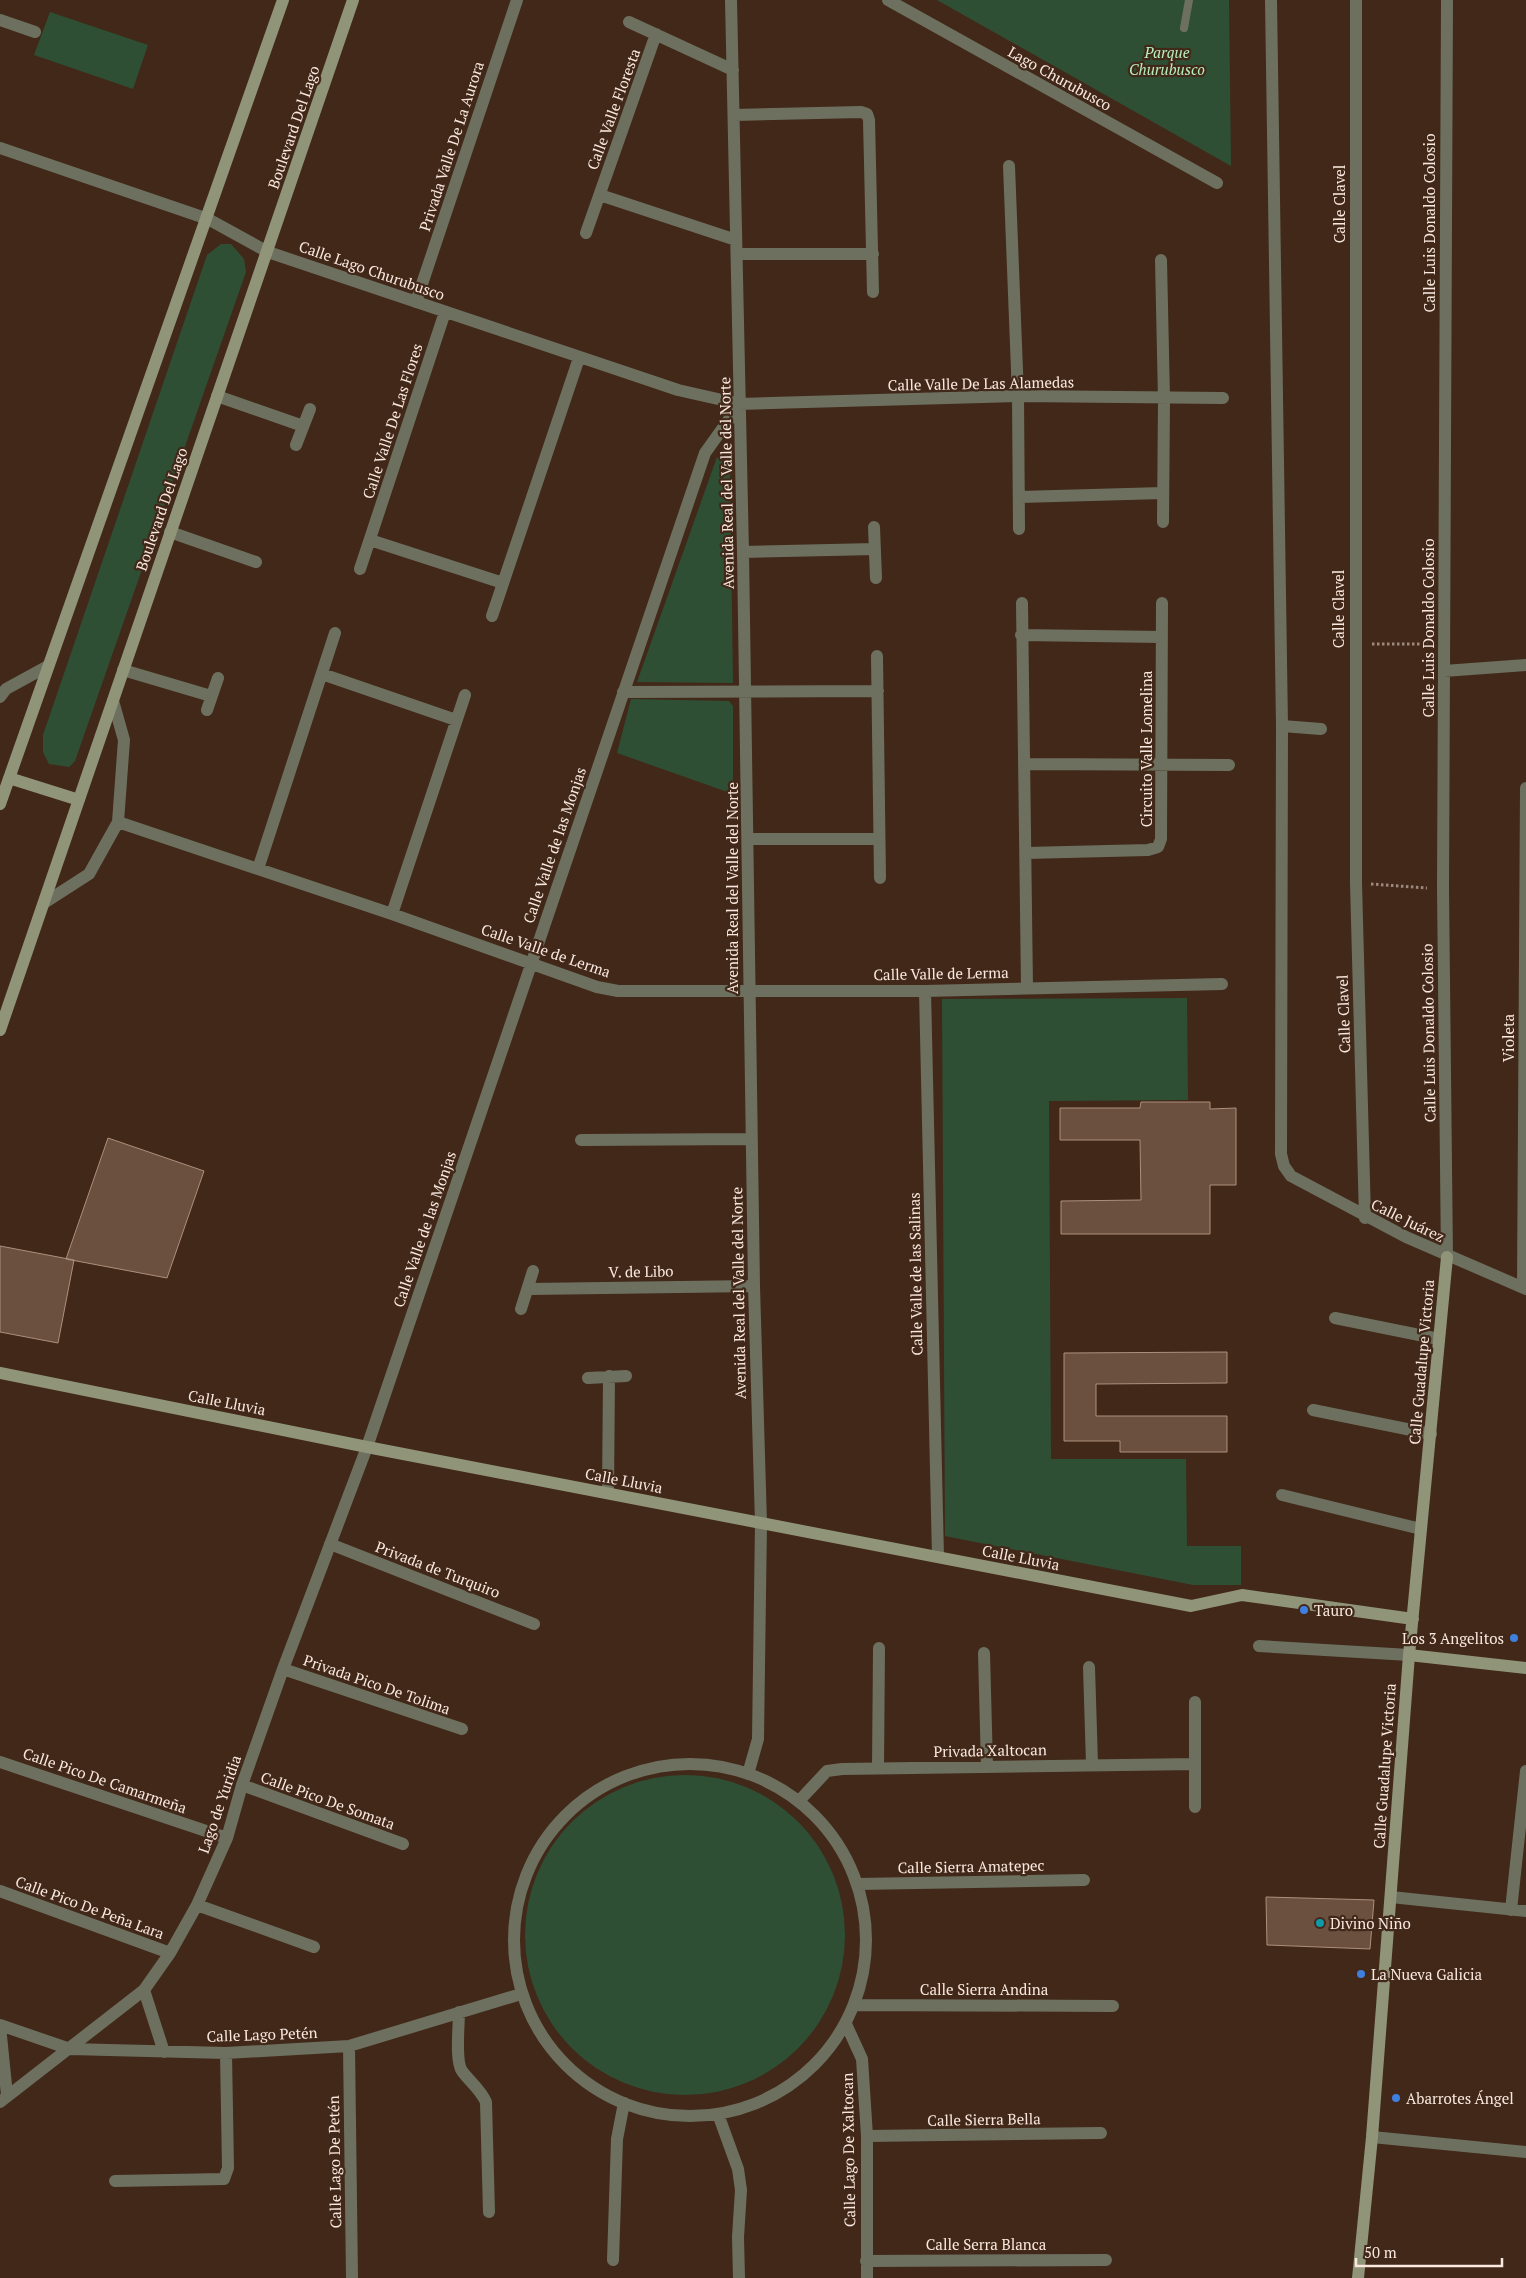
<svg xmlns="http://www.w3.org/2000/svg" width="1526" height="2278" viewBox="0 0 1526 2278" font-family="'PT Serif',serif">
	<rect width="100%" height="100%" fill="#412819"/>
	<path fill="#2f4f35" d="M937 0H1229L1231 166Z
		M50 12 148 45 133 89 34 55Z
		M221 244H231L244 259 246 272 75 761 69 767 49 764 43 752V735L207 255Z
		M717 457 730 467 733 683 637 682Z
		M631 699 729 701 733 706V794L617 753Z
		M1187 998 1188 1100 1049 1101 1051 1459H1186L1187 1546H1241V1585H1193L945 1536 942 999Z
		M525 1935a160 160 0 1 1 320 0a160 160 0 1 1-320 0Z"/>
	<path fill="#6b503f" stroke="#ae8f7d" d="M1141 1102H1210V1109L1236 1108V1185H1210V1234H1061V1201L1141 1200 1140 1140H1060V1108H1140Z
		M108 1138 204 1171 167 1278 66 1259Z
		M0 1246 74 1260 58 1343 0 1332Z
		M1227 1352V1383L1096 1384V1416H1227V1452H1120V1441H1064V1353Z
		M1266 1897 1374 1900 1370 1949 1267 1945Z"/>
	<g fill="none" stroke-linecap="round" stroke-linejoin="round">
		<path stroke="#9d887c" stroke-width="3" stroke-dasharray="2.5 2.5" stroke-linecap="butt" d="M1372 644H1428
			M1371 884 1427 888"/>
		<path stroke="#6d705f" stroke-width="8" d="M1184 28 1189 0"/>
		<path stroke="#6d705f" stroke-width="12" d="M731 0 743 552 754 1286 761 1523 758 1739 748 1774
			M888 0 1217 183
			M1271 0 1282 726 1281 1154 1284 1166 1291 1176 1406 1237 1526 1289
			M1356 0V883L1365 1218
			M1447 0 1443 889 1447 1257
			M0 20 35 32
			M629 22 733 70
			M734 115 861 112 867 114 869 120 873 292
			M0 148 208 219 268 252 678 390 740 404 1018 396 1223 398
			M1009 166 1018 396 1019 529
			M600 195 736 240
			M586 233 656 34
			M737 254H873
			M1161 260 1164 399 1163 522
			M416 302 517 0
			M217 396 303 426
			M296 445 310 409
			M1020 497 1163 493
			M874 527 876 578
			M170 532 256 562
			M370 540 503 583
			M743 552 875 549
			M360 569 445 312
			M1022 603 1027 987
			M492 616 579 358
			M1021 635 1162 637
			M877 656 880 878
			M123 670 211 696
			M1444 671 1526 665
			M322 674 456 720
			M623 692 878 691
			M0 697 6 689 48 666
			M207 710 218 678
			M1282 726 1321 729
			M1024 764 1229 765
			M118 822 392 914 597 987 618 991H925L1222 984
			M748 839H879
			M1026 853 1148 850 1158 847 1161 839 1162 603
			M258 869 335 633
			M44 903 89 874 118 822 124 740 113 701
			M392 914 465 695
			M925 991 938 1557
			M581 1140 751 1139
			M1523 1287 1526 788
			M529 1289 754 1286
			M521 1309 533 1271
			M1335 1318 1439 1339
			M588 1378 626 1376
			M1313 1410 1431 1434
			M608 1493 609 1376
			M1282 1495 1421 1529
			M330 1544 534 1624
			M1259 1646 1409 1655
			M984 1653 987 1767
			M1089 1667 1092 1764
			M283 1669 462 1729
			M0 1762 227 1838
			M514 1940a176 176 0 1 1 352 0a176 176 0 1 1-352 0Z
			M878 1768 879 1648
			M242 1785 403 1844
			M799 1801 827 1771 842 1769 1194 1764
			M1195 1807V1702
			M858 1884 1084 1880
			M0 1891 170 1953
			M1391 1897 1526 1911
			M197 1905 314 1947
			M1511 1910 1526 1771
			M144 1990 164 2052
			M855 2005 1113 2006
			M459 2012C459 2026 455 2061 462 2071 470 2082 480 2089 486 2102L489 2212
			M846 2024 862 2059 867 2136V2278
			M0 2025 70 2049 226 2053 349 2046 521 1994
			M0 2026 7 2095
			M349 2046 352 2278
			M0 2102 144 1990 170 1953 197 1905 227 1838 242 1785 283 1669 367 1447 705 453 740 404
			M718 2114 738 2169 741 2190 738 2237 739 2278
			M867 2136 1101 2133
			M1372 2137 1526 2152
			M115 2181 224 2179 228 2168 226 2053
			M613 2260 617 2139 624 2103
			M866 2261 1106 2260"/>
		<path stroke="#909479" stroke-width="12" d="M9 778 79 800
			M0 804 283 0
			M0 1030 353 0
			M0 1373 367 1447 1191 1606 1242 1595 1413 1619
			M1409 1655 1526 1668
			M1358 2278 1372 2137 1409 1655 1447 1257"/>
	</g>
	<g fill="#3f7fe0" stroke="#412819" stroke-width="2">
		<circle cx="1304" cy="1610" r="5"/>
		<circle cx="1514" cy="1638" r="5"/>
		<circle cx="1361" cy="1974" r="5"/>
		<circle cx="1396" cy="2098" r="5"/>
	</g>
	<circle fill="#0f9aa8" stroke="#412819" stroke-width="2" cx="1320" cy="1923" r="5"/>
	<g text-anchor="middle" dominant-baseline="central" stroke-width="4.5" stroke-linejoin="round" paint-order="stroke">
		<g font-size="15" font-style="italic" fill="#b6f0bf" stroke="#412819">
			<text x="1167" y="52">Parque<tspan x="1167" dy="17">Churubusco</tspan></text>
		</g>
		<g font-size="15" fill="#fae8df" stroke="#412819">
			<text transform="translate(1060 78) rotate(29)">Lago Churubusco</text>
			<text transform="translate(613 109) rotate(-70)">Calle Valle Floresta</text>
			<text transform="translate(293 127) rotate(-71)">Boulevard Del Lago</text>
			<text transform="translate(451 146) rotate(-72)">Privada Valle De La Aurora</text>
			<text transform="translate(1339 204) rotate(-90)">Calle Clavel</text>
			<text transform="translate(1429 223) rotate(-90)">Calle Luis Donaldo Colosio</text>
			<text transform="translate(372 270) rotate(19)">Calle Lago Churubusco</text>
			<text transform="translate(981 383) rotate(-1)">Calle Valle De Las Alamedas</text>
			<text transform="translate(392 421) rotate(-72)">Calle Valle De Las Flores</text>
			<text transform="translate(726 483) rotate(-91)">Avenida Real del Valle del Norte</text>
			<text transform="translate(161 509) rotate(-71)">Boulevard Del Lago</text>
			<text transform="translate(1338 609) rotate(-90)">Calle Clavel</text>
			<text transform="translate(1428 628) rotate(-90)">Calle Luis Donaldo Colosio</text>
			<text transform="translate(1146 749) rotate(-90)">Circuito Valle Lomelina</text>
			<text transform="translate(554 845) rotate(-71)">Calle Valle de las Monjas</text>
			<text transform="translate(732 888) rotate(-90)">Avenida Real del Valle del Norte</text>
			<text transform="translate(546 950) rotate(19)">Calle Valle de Lerma</text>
			<text transform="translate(941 973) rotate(-1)">Calle Valle de Lerma</text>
			<text transform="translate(1343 1014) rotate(-92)">Calle Clavel</text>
			<text transform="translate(1428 1033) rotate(-91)">Calle Luis Donaldo Colosio</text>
			<text transform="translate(1508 1038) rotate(-90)">Violeta</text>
			<text transform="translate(1408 1220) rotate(26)">Calle Juárez</text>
			<text transform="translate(424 1229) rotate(-71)">Calle Valle de las Monjas</text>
			<text transform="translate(641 1271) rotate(-1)">V. de Libo</text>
			<text transform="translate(915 1274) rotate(-91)">Calle Valle de las Salinas</text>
			<text transform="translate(738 1293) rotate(-91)">Avenida Real del Valle del Norte</text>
			<text transform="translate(1421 1362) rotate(-85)">Calle Guadalupe Victoria</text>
			<text transform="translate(227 1402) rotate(11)">Calle Lluvia</text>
			<text transform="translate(624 1480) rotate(11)">Calle Lluvia</text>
			<text transform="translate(1021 1557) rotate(11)">Calle Lluvia</text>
			<text transform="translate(438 1569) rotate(21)">Privada de Turquiro</text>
			<text transform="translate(377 1684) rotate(19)">Privada Pico De Tolima</text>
			<text transform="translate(990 1750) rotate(-1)">Privada Xaltocan</text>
			<text transform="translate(1384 1766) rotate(-86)">Calle Guadalupe Victoria</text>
			<text transform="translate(105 1780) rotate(19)">Calle Pico De Camarmeña</text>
			<text transform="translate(328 1800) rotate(20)">Calle Pico De Somata</text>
			<text transform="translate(219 1804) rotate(-71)">Lago de Yuridia</text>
			<text transform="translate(971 1866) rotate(-1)">Calle Sierra Amatepec</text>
			<text transform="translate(90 1907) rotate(20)">Calle Pico De Peña Lara</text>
			<text x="984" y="1989">Calle Sierra Andina</text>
			<text transform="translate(262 2034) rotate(-2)">Calle Lago Petén</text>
			<text transform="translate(984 2119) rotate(-1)">Calle Sierra Bella</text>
			<text transform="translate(848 2150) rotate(-91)">Calle Lago De Xaltocan</text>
			<text transform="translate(334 2162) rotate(-91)">Calle Lago De Petén</text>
			<text x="986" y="2244">Calle Serra Blanca</text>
		</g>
		<g font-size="15" fill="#fae8df" stroke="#412819" text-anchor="start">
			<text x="1314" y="1610">Tauro</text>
			<text x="1504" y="1638" text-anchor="end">Los 3 Angelitos</text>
			<text x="1330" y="1923">Divino Niño</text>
			<text x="1371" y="1974">La Nueva Galicia</text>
			<text x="1406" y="2098">Abarrotes Ángel</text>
		</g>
	</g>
	<path d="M1356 2258v8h146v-8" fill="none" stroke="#fae8df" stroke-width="2.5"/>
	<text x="1364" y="2258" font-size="15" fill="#fae8df" stroke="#412819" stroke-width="4" paint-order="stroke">50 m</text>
</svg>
